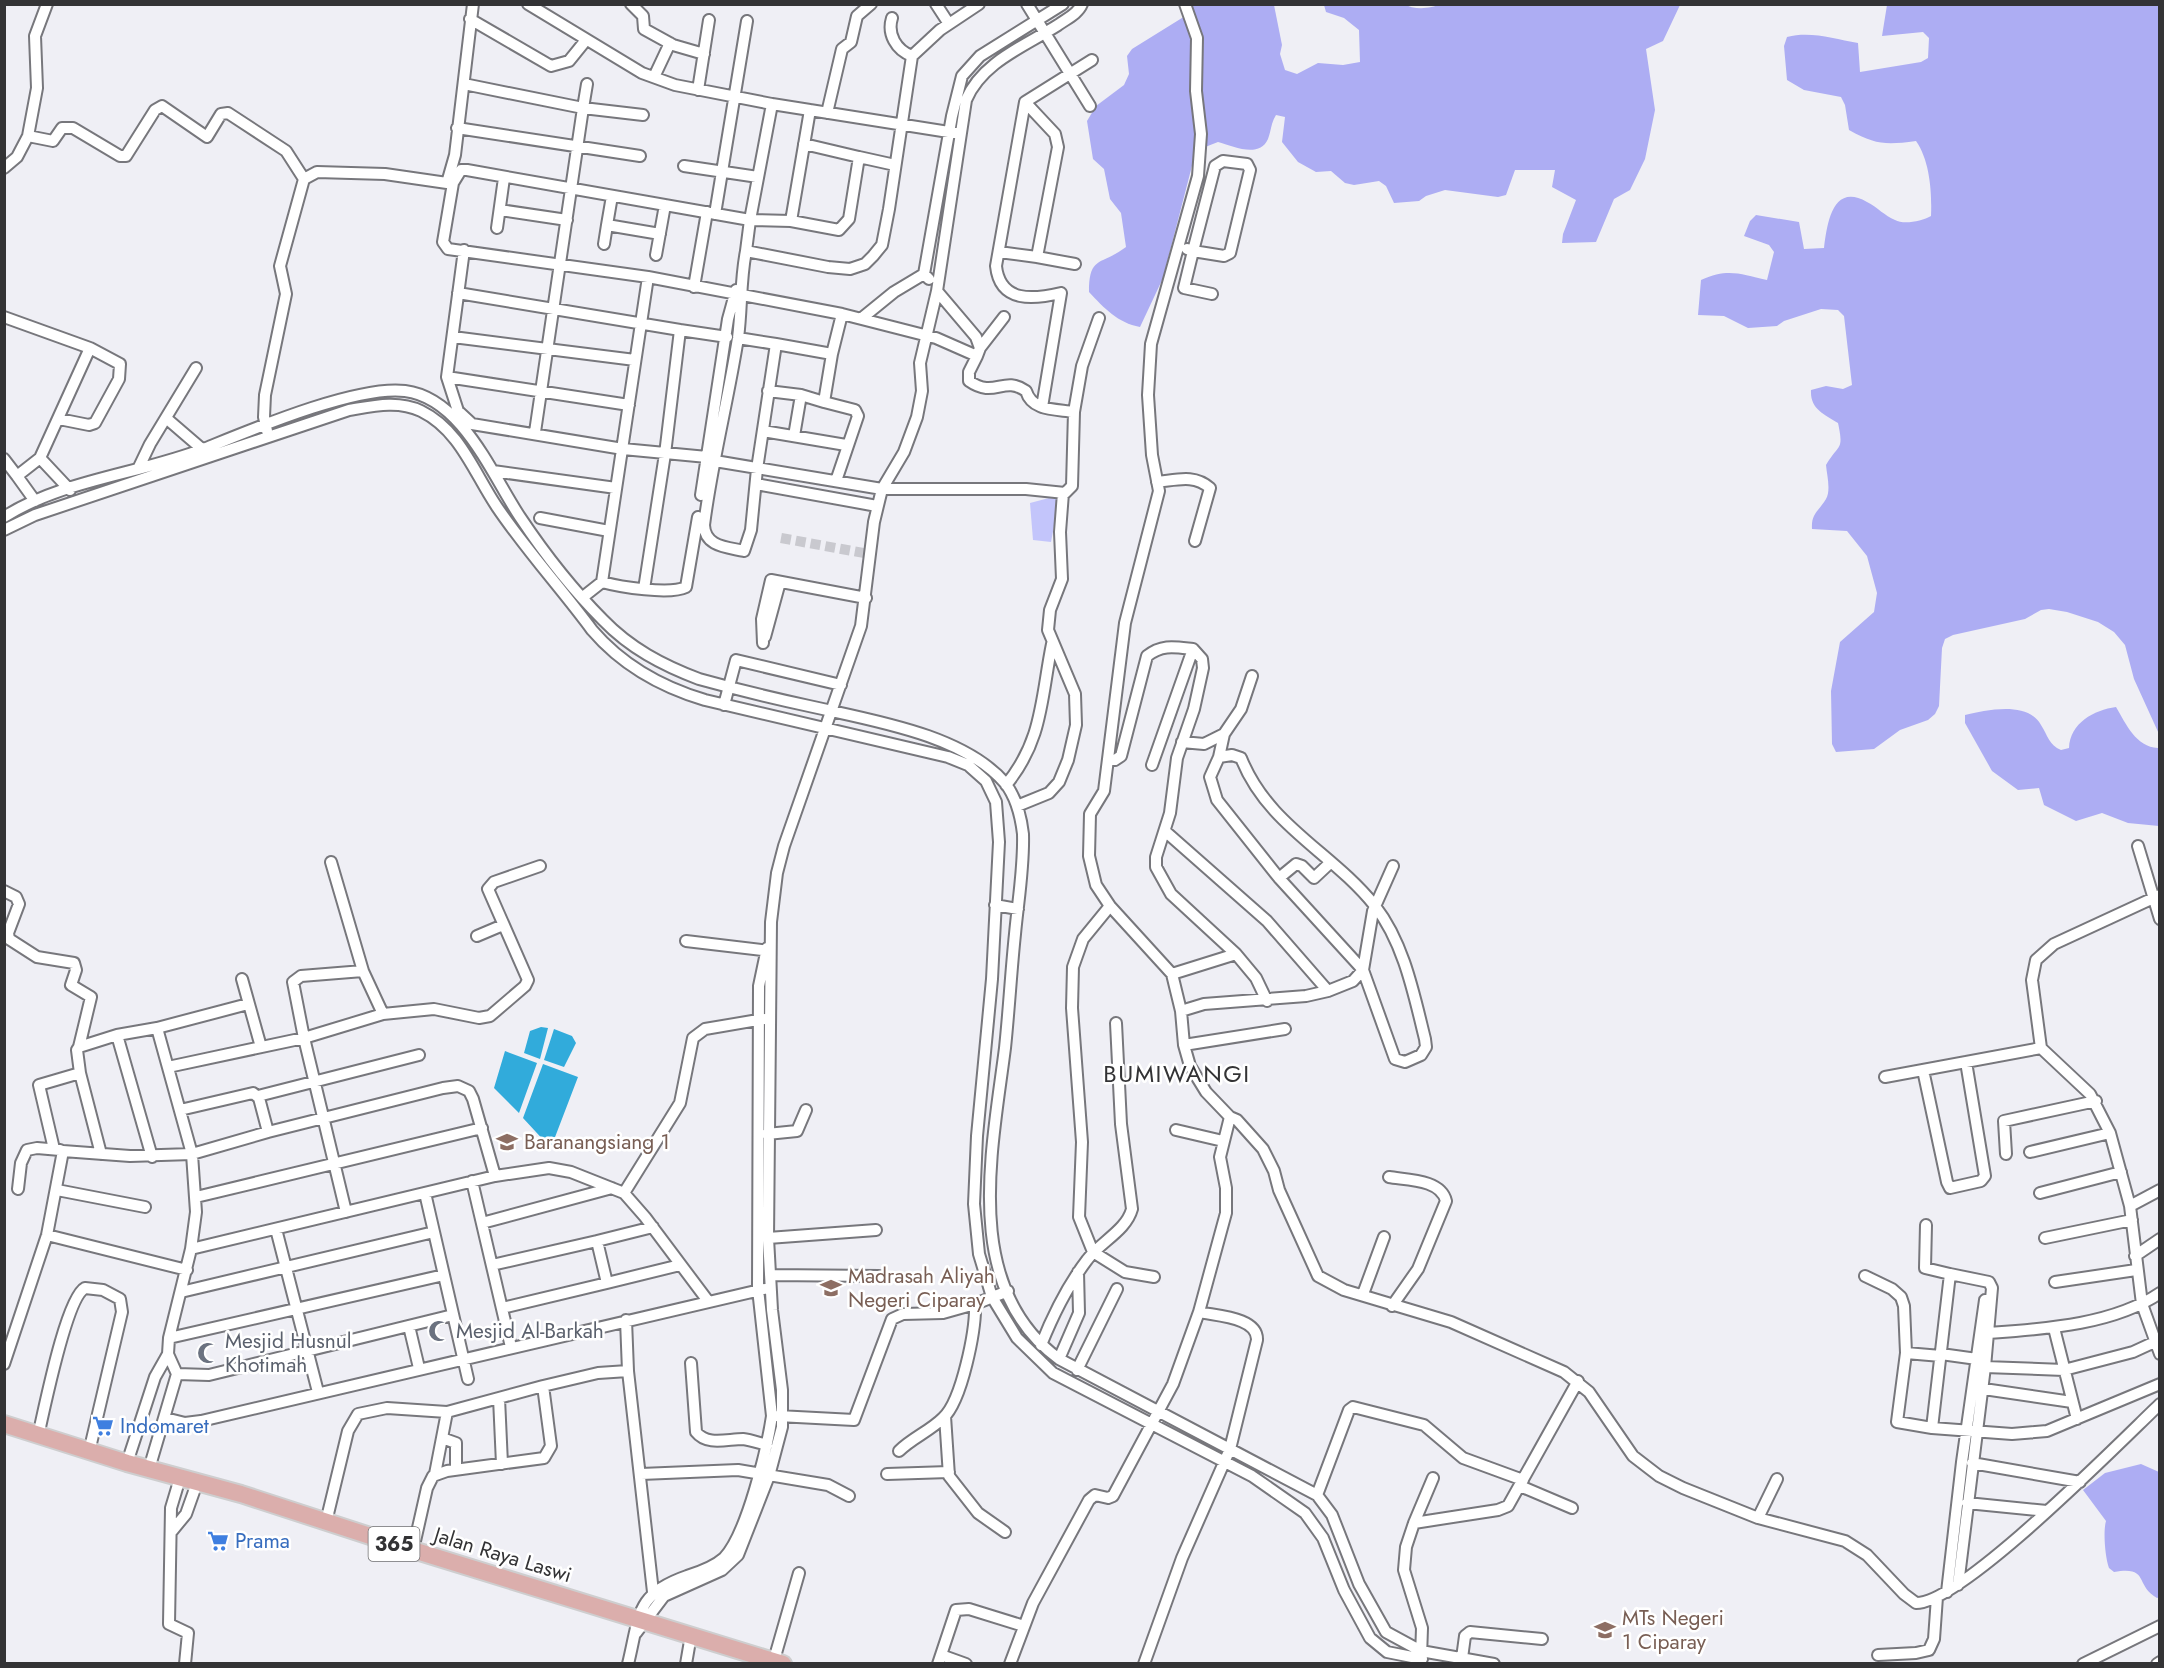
<svg xmlns="http://www.w3.org/2000/svg" width="2164" height="1668" viewBox="0 0 2164 1668" font-family="Jost,sans-serif">
	<rect width="100%" height="100%" fill="#efeff5"/>
	<path fill="#c3c5fb" d="M1049 498 1059 499 1051 542 1033 540 1030 503Z"/>
	<path fill="#adadf3" d="M1404 4C1413 10 1431 9 1440 4L1680 5 1663 41 1646 49 1655 110 1645 159 1630 190 1614 199 1596 242 1562 243 1563 234 1576 200 1552 187 1555 170H1515L1506 195 1498 197 1445 190 1426 196 1419 201 1394 203 1386 186 1379 181 1354 185 1345 183 1331 171 1316 172 1298 162 1282 142 1285 117 1276 115C1271 123 1271 131 1268 139 1259 159 1233 146 1218 142L1200 149 1193 162 1163 278 1140 327C1118 323 1104 308 1089 292 1089 255 1101 266 1126 247L1121 213 1110 199 1104 169 1093 159 1087 121 1096 106 1124 85 1129 74 1127 56 1132 49 1190 13 1186 5H1274L1282 45 1280 54 1285 70 1297 74 1318 63 1343 65 1360 62 1359 30 1344 18 1326 12 1324 5Z
		M1887 5H2159V734L2134 679 2125 645 2114 632 2098 622 2067 612 2049 609 2041 610 2025 619 1953 635 1945 639 1942 648 1939 706 1935 714 1928 720 1900 730 1874 749 1836 752 1832 744 1831 691 1840 642 1874 612 1877 593 1867 556 1847 531 1812 529C1811 513 1819 511 1826 499 1831 490 1827 476 1826 465 1839 443 1844 451 1838 423 1824 414 1810 409 1811 390L1826 386 1843 389 1852 385 1844 316 1838 310 1821 309 1784 321 1777 326 1748 328 1724 316 1698 315 1701 280C1728 268 1740 274 1767 280L1774 252 1769 245 1744 236 1750 221 1756 215 1799 222 1804 249 1824 248C1827 225 1832 182 1867 202 1877 207 1885 216 1895 220 1904 225 1922 221 1931 216 1932 193 1930 161 1916 141 1886 145 1876 145 1849 130L1845 105 1841 97 1804 90 1787 80 1784 46 1787 37C1811 31 1834 39 1858 43L1860 72 1921 62 1928 58 1929 38 1923 32 1882 36Z
		M2116 707C2126 724 2136 747 2158 748L2159 745V826L2128 823 2102 813 2076 821 2044 805 2039 788 2018 790 1992 771 1965 723V715C1987 710 2028 701 2041 725 2048 736 2049 745 2061 750L2069 748C2070 723 2094 710 2116 707Z
		M2141 1464 2159 1472 2160 1597 2157 1598C2134 1585 2150 1566 2114 1572L2109 1568C2105 1557 2103 1531 2106 1521L2083 1490 2105 1473Z"/>
	<path fill="#31abdb" d="M541 1027 548 1028 540 1059 524 1053 530 1031Z
		M554 1029 572 1036 576 1043 564 1067 544 1060Z
		M505 1051 537 1063 519 1113 494 1088Z
		M543 1064 578 1077 552 1145H548L523 1118Z"/>
	<g fill="none" stroke-linecap="round" stroke-linejoin="round">
		<path stroke="#c9c9cf" stroke-width="10" stroke-dasharray="10 5" stroke-linecap="butt" d="M781 538 869 554"/>
		<defs>
			<path id="minor" d="M528 4 642 73 675 85 772 104 750 220 791 221
				M631 4 643 16 644 29 673 45 704 54
				M936 4 949 24
				M1027 4 1090 106
				M1185 4 1197 38 1196 91 1201 134 1198 176 1151 344 1148 395 1152 455 1159 491 1125 623 1104 791 1090 814 1089 856 1096 885 1110 906 1172 974 1181 1011 1184 1045 1190 1066 1206 1092 1230 1117 1237 1120 1263 1149 1274 1171 1279 1190 1318 1276 1344 1290 1451 1322 1564 1372 1589 1392 1633 1456 1659 1476 1683 1488 1758 1518 1845 1541 1867 1555 1904 1594 1916 1603C1961 1604 2121 1441 2160 1404
				M892 18C887 34 896 50 912 56
				M470 19 551 66 569 61 586 40
				M654 77 670 43
				M464 84 583 108 587 84
				M698 90 709 20
				M1025 102 1055 134 1058 147 1037 257 1075 264
				M772 104 955 133
				M810 110 791 221 839 230 849 219 859 157 895 165
				M827 113 842 49 851 42 857 16 871 4
				M457 128 640 156
				M28 136 53 141 62 128H73L120 156H126L155 110 162 106 207 137 221 114 228 113 286 151 304 179
				M804 144 859 157
				M1223 161 1247 164 1250 170 1230 253 1224 256 1193 251 1215 166Z
				M684 166 758 177
				M4 168 17 157 28 136 37 88 35 36 47 4
				M452 183H447L455 155 473 4
				M500 210 567 220
				M715 214 747 21
				M607 225 612 196
				M497 228 504 178
				M604 244 607 225 660 234
				M1187 249 1193 251 1184 288 1212 294
				M464 250 447 377 458 411 472 424 623 449 707 457
				M999 252 1037 257
				M656 255 665 205
				M924 274 952 116 962 76 980 56 1063 4
				M648 277 602 582C620 587 670 595 686 587L698 517
				M694 287 707 212
				M937 291 976 337 980 348 977 356
				M458 293 680 330
				M842 314 832 354 776 344 757 469 751 530 744 551C727 547 705 547 704 525 712 462 728 401 738 338 742 308 740 281 746 251L828 267 850 269 865 264 873 256 882 245 889 209 912 56 940 30 979 4
				M4 317 90 348 120 364 119 379 95 423 89 425 59 419
				M862 318 894 292 924 274 929 279
				M453 337 635 360
				M738 338 776 344
				M980 348 1004 317
				M832 354 824 402 855 410 858 416 836 481
				M447 377 629 405
				M768 391 801 395
				M1042 407 1061 293C1035 299 1000 304 996 266L1025 102 1092 60
				M1074 412 1082 366 1099 318
				M166 418 202 449
				M267 431 264 417 265 395 286 294 280 266 304 179 317 172 385 174 447 183
				M763 431 846 445
				M535 432 583 108 643 115
				M794 436 801 395 824 402
				M40 458 90 348
				M4 459 17 476
				M715 461 882 489 904 452 917 417 922 391 920 363 937 291 966 100C982 62 1025 46 1058 25 1066 19 1078 14 1082 4
				M139 467 150 444 196 368
				M493 471 616 488
				M1157 482C1177 480 1194 474 1210 488L1195 541
				M756 484 877 506
				M701 495 728 319 736 290
				M35 501 17 476 40 458 70 490
				M4 517C64 479 141 474 206 448 253 429 357 385 405 391 462 398 492 475 520 517 544 553 573 590 603 620 630 648 662 665 699 679 735 689 772 698 809 706 870 720 963 734 1005 783 1016 797 1021 817 1023 834 1024 868 1018 901 1015 934 1011 972 1009 1010 1005 1048 992 1151 961 1287 1059 1359L1317 1495 1332 1515 1359 1584 1386 1632 1421 1651 1494 1664
				M540 518 609 531
				M4 530 35 515 349 410C373 406 398 400 421 411 460 430 474 473 497 507 526 550 561 588 592 630 622 665 661 687 705 700L948 757 968 765 986 781 996 802 999 842 992 979 977 1136 974 1204 979 1254 992 1297 1017 1338 1053 1373 1252 1476 1305 1513 1323 1538 1344 1590 1370 1638 1387 1652 1422 1659
				M644 589 665 454 680 330 727 337
				M583 597 602 582
				M765 637 780 582
				M763 643 762 619 771 580 866 598
				M724 705 736 660 841 685
				M1224 734 1241 709 1252 676
				M1182 742 1204 744 1224 734 1219 757 1210 777 1217 800 1279 878 1363 970 1395 1059 1405 1062 1421 1055 1426 1047 1425 1039C1414 995 1404 943 1375 906 1332 852 1268 826 1241 758L1232 755 1219 757
				M1109 760H1115L1121 756 1147 656C1162 644 1175 647 1193 649L1202 659 1203 668 1194 709 1177 758 1170 813 1156 857V867L1171 894 1236 954
				M1152 765 1193 649
				M1006 785C1043 740 1041 698 1052 644
				M1017 806 1049 793 1059 782 1068 760 1076 725 1075 694 1048 630 1050 610 1062 579 1060 532 1063 493
				M1166 832 1267 921 1328 991
				M2138 846 2160 919
				M331 862 363 971
				M1279 878 1296 864 1302 866 1314 878 1330 863
				M4 891 16 897 19 904 8 933 9 939 37 957 74 963 76 970 71 985 91 997 79 1047
				M2160 895 2054 944 2036 960 2032 980 2041 1048 2090 1094 2110 1133 2130 1206 2142 1304 2160 1354
				M995 905 1018 909
				M1110 906 1083 939 1073 967 1072 1008 1082 1142 1079 1217 1093 1252 1125 1272 1154 1277
				M477 936 503 925
				M686 941 770 951
				M1172 974 1236 954 1256 978 1267 1001
				M242 979 261 1047
				M1181 1011 1204 1004 1306 996 1328 991 1353 981 1363 970 1373 911 1393 866
				M383 1014 304 1038 293 982 301 976 363 971 383 1014 434 1009 479 1018 490 1016 525 986 528 980 488 889 494 882 540 866
				M117 1035 152 1157
				M1184 1045 1285 1029
				M168 1067 304 1038 346 1212
				M1923 1070 1947 1182 1950 1188 1981 1181 1985 1176 1966 1062
				M1885 1077 2041 1048
				M258 1096 419 1055
				M180 1110 253 1093 259 1098 268 1132
				M1176 1130 1223 1141
				M767 1134 797 1131 806 1110
				M54 1149 39 1085 80 1073
				M2030 1152 2110 1133
				M101 1154 80 1073 77 1050 79 1047 117 1035 157 1028
				M2006 1154 2004 1121 2096 1101
				M1389 1177C1406 1180 1441 1179 1446 1201L1418 1269 1392 1306
				M472 1181 511 1347
				M18 1189 21 1163 27 1150 37 1148 60 1150
				M57 1190 145 1207
				M425 1193 468 1379
				M624 1193 680 1103 693 1038 705 1029 764 1019
				M2040 1193 2121 1172
				M196 1197 482 1128
				M2130 1206 2160 1190
				M482 1223 612 1188
				M1926 1225 1925 1268 1950 1274
				M276 1229 318 1392
				M47 1235 187 1270
				M768 1238 876 1230
				M2045 1238 2132 1220
				M191 1249 196 1212 192 1154 268 1132 443 1088 458 1086 469 1091 473 1099 495 1176
				M2135 1256 2160 1239
				M492 1265 597 1241
				M770 1275 879 1276
				M1865 1276 1892 1289 1901 1297 1904 1306 1906 1353 1897 1422 1932 1428
				M2055 1282 2136 1270
				M607 1283 680 1265
				M181 1292 434 1232
				M1363 1294 1384 1237
				M502 1308 607 1283 597 1241 653 1227
				M626 1320 628 1371
				M409 1326 419 1368
				M2054 1328 2077 1419
				M1989 1333C2043 1329 2113 1325 2160 1293
				M169 1338 444 1275
				M1041 1345C1053 1315 1068 1285 1087 1260 1100 1242 1126 1231 1132 1209L1121 1124 1116 1023
				M1906 1353 1941 1356
				M1941 1354 1977 1359
				M1059 1359 1079 1313 1078 1272
				M691 1363 696 1432C707 1446 727 1439 743 1439 751 1440 759 1443 767 1445
				M4 1364 47 1235 63 1151 130 1156 192 1154 157 1028 248 1004
				M1985 1367 2064 1370 2133 1352 2159 1340
				M1077 1370 1117 1289
				M177 1374 209 1375 453 1315
				M1977 1388 2072 1402
				M499 1398 502 1464
				M778 1416 854 1420 892 1319 903 1314 943 1313 975 1304
				M945 1416 949 1476 978 1513 1005 1532
				M165 1418 185 1423 201 1421 764 1289
				M38 1436C44 1411 66 1298 85 1288L103 1290 120 1299 122 1312 89 1452
				M442 1438 456 1443V1470
				M899 1451C912 1438 930 1431 943 1418 962 1401 976 1329 975 1304L1008 1291
				M127 1463 155 1377 168 1354 169 1338 191 1249 495 1176 549 1168 571 1172 624 1193 645 1217 708 1301
				M1972 1463 2080 1482
				M149 1469 177 1374 168 1354
				M435 1474 447 1412
				M641 1474 738 1470 828 1485 849 1496
				M887 1474 949 1472
				M180 1478 171 1508 169 1624 188 1633 185 1664
				M1520 1486 1572 1508
				M1317 1495 1349 1410 1353 1407 1424 1425 1463 1458 1523 1480
				M1967 1503 2047 1511
				M1758 1518 1777 1479
				M326 1522 348 1431 358 1414 387 1408 447 1412 543 1386
				M1414 1523 1433 1478
				M172 1531 186 1514 197 1483
				M413 1550 427 1488 433 1476 447 1471 544 1458 551 1446 543 1386 598 1373 628 1371 653 1592
				M1958 1585 1985 1367 1992 1288 1989 1282 1950 1274 1932 1428 2012 1434 2047 1431 2160 1384
				M1947 1592 1962 1462 1985 1300
				M636 1633 664 1596 722 1570 738 1555 769 1476 782 1427V1390L772 1310 768 1238 771 922 777 873 784 846 861 626 874 522 882 489H1026L1065 493 1072 486 1074 412C1055 409 1032 411 1026 391 1003 375 995 399 969 381V372L977 356 936 338 842 314 648 277 448 249 443 242 453 183 461 170H467L750 220 746 251
				M941 1655 956 1610 969 1609 1024 1626
				M1878 1655 1916 1653 1929 1650 1934 1639 1937 1597
				M1421 1657 1422 1628 1404 1570 1406 1547 1414 1523 1498 1510 1508 1506 1578 1381
				M1462 1658 1465 1636 1470 1632 1542 1639
				M774 1660 799 1573
				M628 1664C640 1615 635 1594 687 1576 700 1572 714 1567 724 1558 747 1534 767 1449 772 1416L758 1289 759 986 767 948
				M686 1664 691 1635
				M938 1664 941 1655 966 1664
				M1010 1664 1033 1603 1089 1500 1095 1495 1108 1498 1113 1496 1173 1384 1199 1312
				M1144 1664 1182 1558 1230 1449 1257 1340C1258 1317 1216 1316 1199 1312L1226 1213V1188L1220 1157 1230 1117
				M2083 1664 2160 1626
				M2157 1664 2160 1662"/>
			<path id="primary" d="M4 1424 127 1463 241 1494 413 1550 783 1664"/>
		</defs>
		<use href="#minor" stroke="#77777c" stroke-width="14"/>
		<use href="#primary" stroke="#cececf" stroke-width="20"/>
		<use href="#minor" stroke="#fff" stroke-width="10"/>
		<use href="#primary" stroke="#dbaeac" stroke-width="16"/>
	</g>
	<defs>
		<symbol id="school-bare" viewBox="-9 -9 18 18"><path d="M0-5L7-2L0 1L-7-2ZM-4 1L0 2.5L4 1V4Q0 6-4 4Z" fill="#8d6e63" stroke="#fff" stroke-width="2.5" paint-order="stroke"/></symbol>
		<symbol id="mosque-bare" viewBox="-9 -9 18 18"><path d="M3.5-4.9A6 6 0 1 0 3.5 4.9A5 5 0 1 1 3.5-4.9Z" fill="#6b7280" stroke="#fff" stroke-width="2.5" paint-order="stroke"/></symbol>
		<symbol id="supermarket-bare" viewBox="-9 -9 18 18"><path d="M-6-5.5h2.5l.6 2H6L4.5 2H-2.5L-4.4-4H-6ZM-1.5 3.2a1.3 1.3 0 1 0 .1 0ZM3 3.2a1.3 1.3 0 1 0 .1 0Z" fill="#3f7fe0" stroke="#fff" stroke-width="2.5" paint-order="stroke"/></symbol>
	</defs>
	<g fill-rule="evenodd">
		<use href="#school-bare" x="492" y="1127" width="30" height="30"/>
		<use href="#school-bare" x="816" y="1273" width="30" height="30"/>
		<use href="#mosque-bare" x="424" y="1316" width="30" height="30"/>
		<use href="#mosque-bare" x="193" y="1338" width="30" height="30"/>
		<use href="#supermarket-bare" x="88" y="1411" width="30" height="30"/>
		<use href="#supermarket-bare" x="203" y="1526" width="30" height="30"/>
		<use href="#school-bare" x="1590" y="1615" width="30" height="30"/>
	</g>
	<g text-anchor="middle" dominant-baseline="central" stroke-width="5" stroke-linejoin="round" paint-order="stroke">
		<rect fill="#fff" stroke="#707072" stroke-width="1.5" x="368.5" y="1527" width="51" height="34" rx="4.5"/>
		<g font-size="20" font-weight="bold" fill="#333335">
			<text x="394" y="1544">365</text>
		</g>
		<g font-size="21" fill="#785e54" stroke="#fff" text-anchor="start">
			<text x="524" y="1142">Baranangsiang 1</text>
			<text x="848" y="1276">Madrasah Aliyah<tspan x="848" dy="24">Negeri Ciparay</tspan></text>
			<text x="1622" y="1618">MTs Negeri<tspan x="1622" dy="24">1 Ciparay</tspan></text>
		</g>
		<g font-size="21" fill="#5b616d" stroke="#fff" text-anchor="start">
			<text x="456" y="1331">Mesjid Al-Barkah</text>
			<text x="225" y="1341">Mesjid Husnul<tspan x="225" dy="24">Khotimah</tspan></text>
		</g>
		<g font-size="21" fill="#366cbe" stroke="#fff" text-anchor="start">
			<text x="120" y="1426">Indomaret</text>
			<text x="235" y="1541">Prama</text>
		</g>
		<g font-size="21" fill="#333335" stroke="#fff">
			<text transform="translate(503 1555) rotate(17)">Jalan Raya Laswi</text>
		</g>
		<g font-size="24" letter-spacing="1.5" fill="#333335" stroke="#fff">
			<text x="1177" y="1073">BUMIWANGI</text>
		</g>
	</g>
	<rect width="2164" height="1668" fill="none" stroke="#333335" stroke-width="12"/>
</svg>
